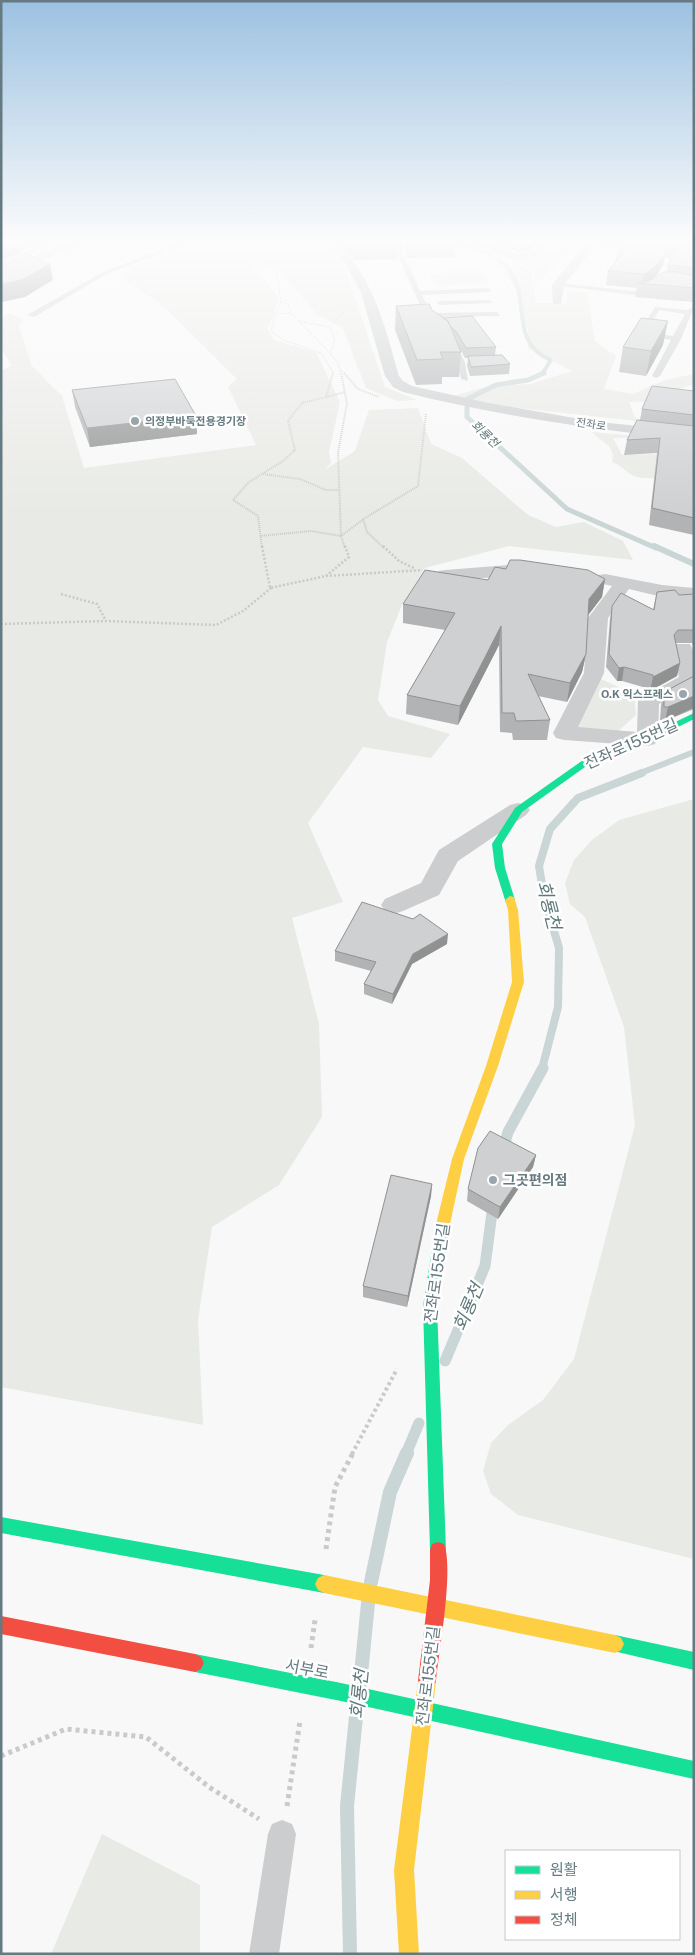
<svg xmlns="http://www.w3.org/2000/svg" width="695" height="1955" viewBox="0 0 695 1955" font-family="'Public Sans','Noto Sans KR',sans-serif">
	<rect width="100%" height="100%" fill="#f8f8f8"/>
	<path fill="#e8eae5" d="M109 240H161L157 245C146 246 139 242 127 247L130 251 117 248Z
		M206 240H337L327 251 343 262 385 387 417 400 397 401 366 388 342 327 317 315 275 265H253L278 297 275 314 267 328 274 340 316 352 340 402 329 452 331 463 324 470 355 451 369 410 418 408 431 444 462 458 528 515 556 527 584 522 623 541 633 560 509 546 425 568 402 605 387 642 378 700 388 716 450 734 431 758 363 747 308 823 343 902 292 918 319 1024 322 1117 279 1185 212 1227 198 1320 203 1425 1 1387V370L12 366 1 349V319L8 313 23 319 19 326 32 366 62 396 84 468 256 445 228 387 237 379 163 306 121 277 133 267Z
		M546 242 574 244 556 264 543 263 555 265 536 285 534 272 513 257 541 255 542 244Z
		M513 259 531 272 536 303H567V291L587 292 595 341 616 356 604 389 633 394 665 380 694 374V384L662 395 694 401 629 402 635 418 663 424 502 406 454 396 481 388 530 384 572 371 528 348V329L519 312 522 298 504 273 512 265Z
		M478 269 488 283 437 285 430 274 449 273 451 270Z
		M592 432 646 437 613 438 622 455 667 454 661 478C650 478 637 480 629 473 622 468 620 465 612 462 616 445 602 443 592 432Z
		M594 676 634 694 636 715 615 734 571 730Z
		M694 799V1559L518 1515 491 1494 483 1471 491 1443 508 1425 543 1400 574 1359 635 1125 624 1027 585 917 570 904 565 883 574 860 592 840 619 820Z
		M102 1834 200 1885V1954H51Z"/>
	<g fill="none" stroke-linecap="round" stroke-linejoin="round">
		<path stroke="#cad5d6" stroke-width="4" d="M452 240C471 247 493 252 507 267 533 296 507 342 551 360L542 374"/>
		<path stroke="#cad5d6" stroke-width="5" d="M544 373 528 380 496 385 467 399V417L567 509 656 548"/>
		<path stroke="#cad5d6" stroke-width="6" d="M654 546 694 564
			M638 774 694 752"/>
		<path stroke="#cad5d6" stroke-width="8" d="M542 1069 558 1007 559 948 544 897 539 866 550 829 578 798 642 773"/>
		<path stroke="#cad5d6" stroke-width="11" d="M503 1150 508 1132 543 1068
			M445 1361 485 1266 493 1205
			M406 1454 419 1423"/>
		<path stroke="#cad5d6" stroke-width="14" d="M371 1582 390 1492 407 1453
			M360 1684 368 1603
			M350 1954 347 1806 357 1707"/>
		<path stroke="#c9cacb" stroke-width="1" stroke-dasharray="1 1" stroke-linecap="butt" d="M258 240 252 257 277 273 281 302 289 305 291 313 276 314 271 331 283 340 321 353 334 374
			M291 313 330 353
			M276 314 281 302
			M298 321 330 327 335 341 330 353 339 365 341 374
			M330 327 348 307
			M341 370 345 374"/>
		<path stroke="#c9cacb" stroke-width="2" stroke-dasharray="1 1" stroke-linecap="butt" d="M344 373 358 389 379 397
			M326 397 345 392
			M263 474 300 479 326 490H339
			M363 519 367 532 384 548
			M260 536 311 531 341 536 338 453 347 403 341 373
			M262 548 258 516 233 500 249 482 283 461 295 450 288 421 302 403 326 397 333 373
			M345 548 341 536 365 518 418 486 426 413"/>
		<path stroke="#c9cacb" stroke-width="2.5" stroke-dasharray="2 2" stroke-linecap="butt" d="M262 546 270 588 326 576 349 557 345 546
			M383 546 399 561 414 568
			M326 576 422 570
			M61 594 97 604 106 621
			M1 624 106 621 216 625 243 611 271 588"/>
		<path stroke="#c9cacb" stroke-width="4" stroke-dasharray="3 3" stroke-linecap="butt" d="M352 1454 397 1369"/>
		<path stroke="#c9cacb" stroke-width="5" stroke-dasharray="4 4" stroke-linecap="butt" d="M326 1549 335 1487 353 1453
			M311 1648 315 1620
			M1 1756 66 1729 146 1737 209 1787 259 1819
			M287 1806 300 1721"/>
		<path fill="#cbcdce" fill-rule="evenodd" d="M50 240H59L15 262H1V258L12 259Z
			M185 240H195L107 274 34 317 27 315 103 272Z
			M396 240H402L403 254 420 291 488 288 491 290 488 292 422 295 431 313 497 312 500 316 433 317 436 323 429 325 397 254Z
			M668 240H674L669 250 677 255 694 256V260L673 258 663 250Z
			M660 280 690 283 694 285V289L674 284H661L646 293 633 295 555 285 558 283 633 291C644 290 649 283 660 280Z
			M490 300 492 303 440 305 437 303 440 301Z
			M655 307 687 310 694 307 681 339 660 376 656 378 652 376 671 340 638 334ZM659 310 685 314 673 336 647 332Z
			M447 340H453L465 362 468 381 461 379 457 362Z
			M282 1820 292 1824 296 1834 279 1954H249L268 1834 272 1824Z"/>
		<path fill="#cbcdce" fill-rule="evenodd" d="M76 240H91L1 276V269Z
			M342 240H353L345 251C376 286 386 331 399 376L403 381 412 386 489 403 591 421 694 432V440C596 430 499 416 403 392L393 387 385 376 361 293 346 265 334 251Z
			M464 240H480L516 254 533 251 540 245 545 248 541 255 515 260Z
			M589 240H600L564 285 561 304H553L552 285Z
			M509 565 536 567 539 571 536 575 445 580 439 579 436 575 439 571 445 570Z
			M605 574 662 585 694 588V600L662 597 629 589 608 618 604 673 578 727 637 732 638 701 642 697 679 677 673 648 676 644H690L694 652V686L659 704 658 739 655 744 647 746 564 740 556 738 553 733 584 673 588 618 612 586 599 583 596 579 599 575Z
			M518 803 526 805 530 810 526 815 458 861 439 895 403 911 394 914 385 911 381 905 385 899 421 883 439 850 510 805Z"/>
		<path fill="#16e098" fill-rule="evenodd" d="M694 713V719L650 741 592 762 522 812 502 844 505 868 515 900 510 904 506 903 495 868 492 844 515 808 586 758 644 737Z
			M443 1218 448 1220 450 1224 437 1306 446 1550 444 1556 438 1558 432 1556 430 1550 423 1306 436 1224 438 1220Z
			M1 1517 324 1575 330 1578 333 1584 330 1590 324 1593 1 1533Z
			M615 1635 694 1652V1670L609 1650 606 1644 609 1638Z
			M195 1654 341 1683 694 1761V1779L341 1701 195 1672 189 1669 186 1663 189 1657Z"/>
		<path fill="#ffcf43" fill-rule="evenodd" d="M510 896 514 897 518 910 524 982 498 1066 464 1159 450 1224 448 1228 443 1230 438 1228 436 1224 452 1159 486 1066 512 982 508 910 505 900Z
			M324 1575 615 1635 621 1638 624 1644 621 1650 615 1653 324 1593 318 1590 315 1584 318 1578Z
			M427 1672 433 1675 436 1681 414 1870 419 1954H399L394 1870 418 1681 421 1675Z"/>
		<path fill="#f24e42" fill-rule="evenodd" d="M438 1542 444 1544C454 1569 439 1650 436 1681L433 1687 427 1690 421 1687 418 1681 430 1580V1550L432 1544Z
			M1 1616 195 1654 201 1657 204 1663 201 1669 195 1672 1 1634Z"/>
	</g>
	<path fill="#b1b3b4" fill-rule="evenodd" d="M347 240H397V259L354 260 347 251Z
		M404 240H478L477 247 455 245 454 257 407 258Z
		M487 240H540L530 250 519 252Z
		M552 240H587L584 243Z
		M599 240H667L672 245 673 240H694V302L635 297 637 288 606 285 608 271 618 260H616L618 246 620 245H599ZM665 257 671 261 668 265 666 272 655 278 663 265Z
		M396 306 432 310 443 318 496 347 495 355 510 364 509 374 470 376 467 366 468 358H465L456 342 461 352 459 377H442V384L416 385 395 330Z
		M663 345 646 376 619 372 623 347Z
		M72 390 196 416 197 434 90 447 75 407Z
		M694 391V535L649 525 657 453 624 455 627 440 640 420 642 409Z
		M506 569 605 579 602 597 588 615 586 654 582 672 567 702 538 696 550 720 547 740H513L512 733 500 732 499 645 458 725 406 714 407 695 445 630 403 623V604L488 580Z
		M657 592 679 595 694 594V648L692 643H676L680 663 677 676 650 691V689L622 681H617L606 667 610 619 612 606 653 610Z
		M694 676V709L665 721 660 720 661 705 664 692Z
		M447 944 412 964 392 1004 364 994V984L371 971 335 961V951Z
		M536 1155 533 1167 498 1219 467 1201 468 1189Z
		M432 1184 431 1196 407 1307 363 1297V1286Z"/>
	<path fill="#909292" d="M4 240H42L8 257 1 267V241Z
		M520 240H540L530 250 519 252Z
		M656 240H658L656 251 653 243Z
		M666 252 663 265 653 281 642 283 644 274Z
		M50 264 53 280 25 297 2 302 1 296V284Z
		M668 321 663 345 646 376 651 351Z
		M196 416 197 434 90 447 87 428Z
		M605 579 602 597 586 618 589 599Z
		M501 626 499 645 458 725 460 706Z
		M586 654 582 672 567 702 570 683Z
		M680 663 677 676 650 691 653 677Z
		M624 667 622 681H617L619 668Z
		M694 696 693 708 665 721 668 707Z
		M448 934 447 944 412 964 392 1004 393 994 413 954Z
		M536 1155 533 1167 498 1219 500 1207Z
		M432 1184 431 1196 407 1307 408 1296Z"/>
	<path fill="#ced0d1" stroke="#909292" d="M349 240H397V245L354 247Z
		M407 240H453L455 244 407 245Z
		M623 240H656L653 243 666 252 655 267 644 274 608 271 628 247 618 246Z
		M661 240H667L675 247 694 248V268L668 265 677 250Z
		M22 252 50 264 22 280 1 284V259Z
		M664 272H676L694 276V288L637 283 649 281Z
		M429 304 432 310 448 321 461 352H440L443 359 417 360 396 306Z
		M472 316 496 347 466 348 456 331 450 326 448 321 443 318Z
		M641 318 668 321 651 351 623 347Z
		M502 355 510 364 471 367 468 356Z
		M175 379 196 416 87 428 72 390Z
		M652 386 694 391V415L642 409Z
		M637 420 694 426V518L652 508 660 438 627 440Z
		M510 560H520L588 570 605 579 589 599 586 654 570 683 528 674 550 720 516 721 514 713H502L501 626 460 706 407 695 455 613 403 604 425 570 488 580 495 567 506 569Z
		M675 590 679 595 694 594V630H678L674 635 680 663 653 677V675L624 667 619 668 609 654 612 606 621 593 654 610 657 592Z
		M694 676V696L668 707H664V692Z
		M362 902 413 919 420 914 448 934 413 954 393 994 364 984 376 962 335 951Z
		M490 1131 536 1155 500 1207 468 1189 478 1148Z
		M391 1175 432 1184 408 1296 363 1286Z"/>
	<linearGradient id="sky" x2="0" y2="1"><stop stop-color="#9cc1e1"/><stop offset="0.47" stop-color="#fcfcfc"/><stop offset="1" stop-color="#fcfcfc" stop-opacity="0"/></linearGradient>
	<rect width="695" height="514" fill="url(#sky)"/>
	<g fill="#98a6ab" stroke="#fff" stroke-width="2">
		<circle cx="135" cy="421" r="5"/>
		<circle cx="683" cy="694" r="5"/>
		<circle cx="493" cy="1180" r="5"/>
	</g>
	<g text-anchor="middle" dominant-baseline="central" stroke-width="5" stroke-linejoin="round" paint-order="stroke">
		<g font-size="11" font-weight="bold" fill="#657a81" stroke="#fff" text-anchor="start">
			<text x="145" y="421">의정부바둑전용경기장</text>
			<text x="673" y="694" text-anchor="end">O.K 익스프레스</text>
		</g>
		<g font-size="11" fill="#657a81" stroke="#fff">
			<text transform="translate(591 424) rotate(8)">전좌로</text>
		</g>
		<g font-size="12" font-style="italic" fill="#60787b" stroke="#fff">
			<text transform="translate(485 434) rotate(43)">회룡천</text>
		</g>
		<g font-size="14" font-weight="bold" fill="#657a81" stroke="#fff" text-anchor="start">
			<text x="503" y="1180">그곳편의점</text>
		</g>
		<g font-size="16" fill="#657a81" stroke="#fff">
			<text transform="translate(631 744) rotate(-24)">전좌로155번길</text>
			<text transform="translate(437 1273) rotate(-82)">전좌로155번길</text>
			<text transform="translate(307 1669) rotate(11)">서부로</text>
			<text transform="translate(428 1676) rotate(-83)">전좌로155번길</text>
		</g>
		<g font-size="18" font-style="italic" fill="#60787b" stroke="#fff">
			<text transform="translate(549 905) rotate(76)">회룡천</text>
			<text transform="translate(468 1307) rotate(-67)">회룡천</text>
			<text transform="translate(359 1694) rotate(-84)">회룡천</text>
		</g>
	</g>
	<rect width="695" height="1955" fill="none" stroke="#657a81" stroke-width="5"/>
	<rect x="505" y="1850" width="175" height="90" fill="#ffffff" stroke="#c1cacd"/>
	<rect x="515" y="1866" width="25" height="8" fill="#16e098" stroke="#c1cacd"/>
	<text x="550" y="1875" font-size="15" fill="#657a81">원활</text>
	<rect x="515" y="1891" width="25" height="8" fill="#ffcf43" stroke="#c1cacd"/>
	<text x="550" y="1900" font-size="15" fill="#657a81">서행</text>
	<rect x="515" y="1916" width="25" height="8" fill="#f24e42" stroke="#c1cacd"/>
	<text x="550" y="1925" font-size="15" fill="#657a81">정체</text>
</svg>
